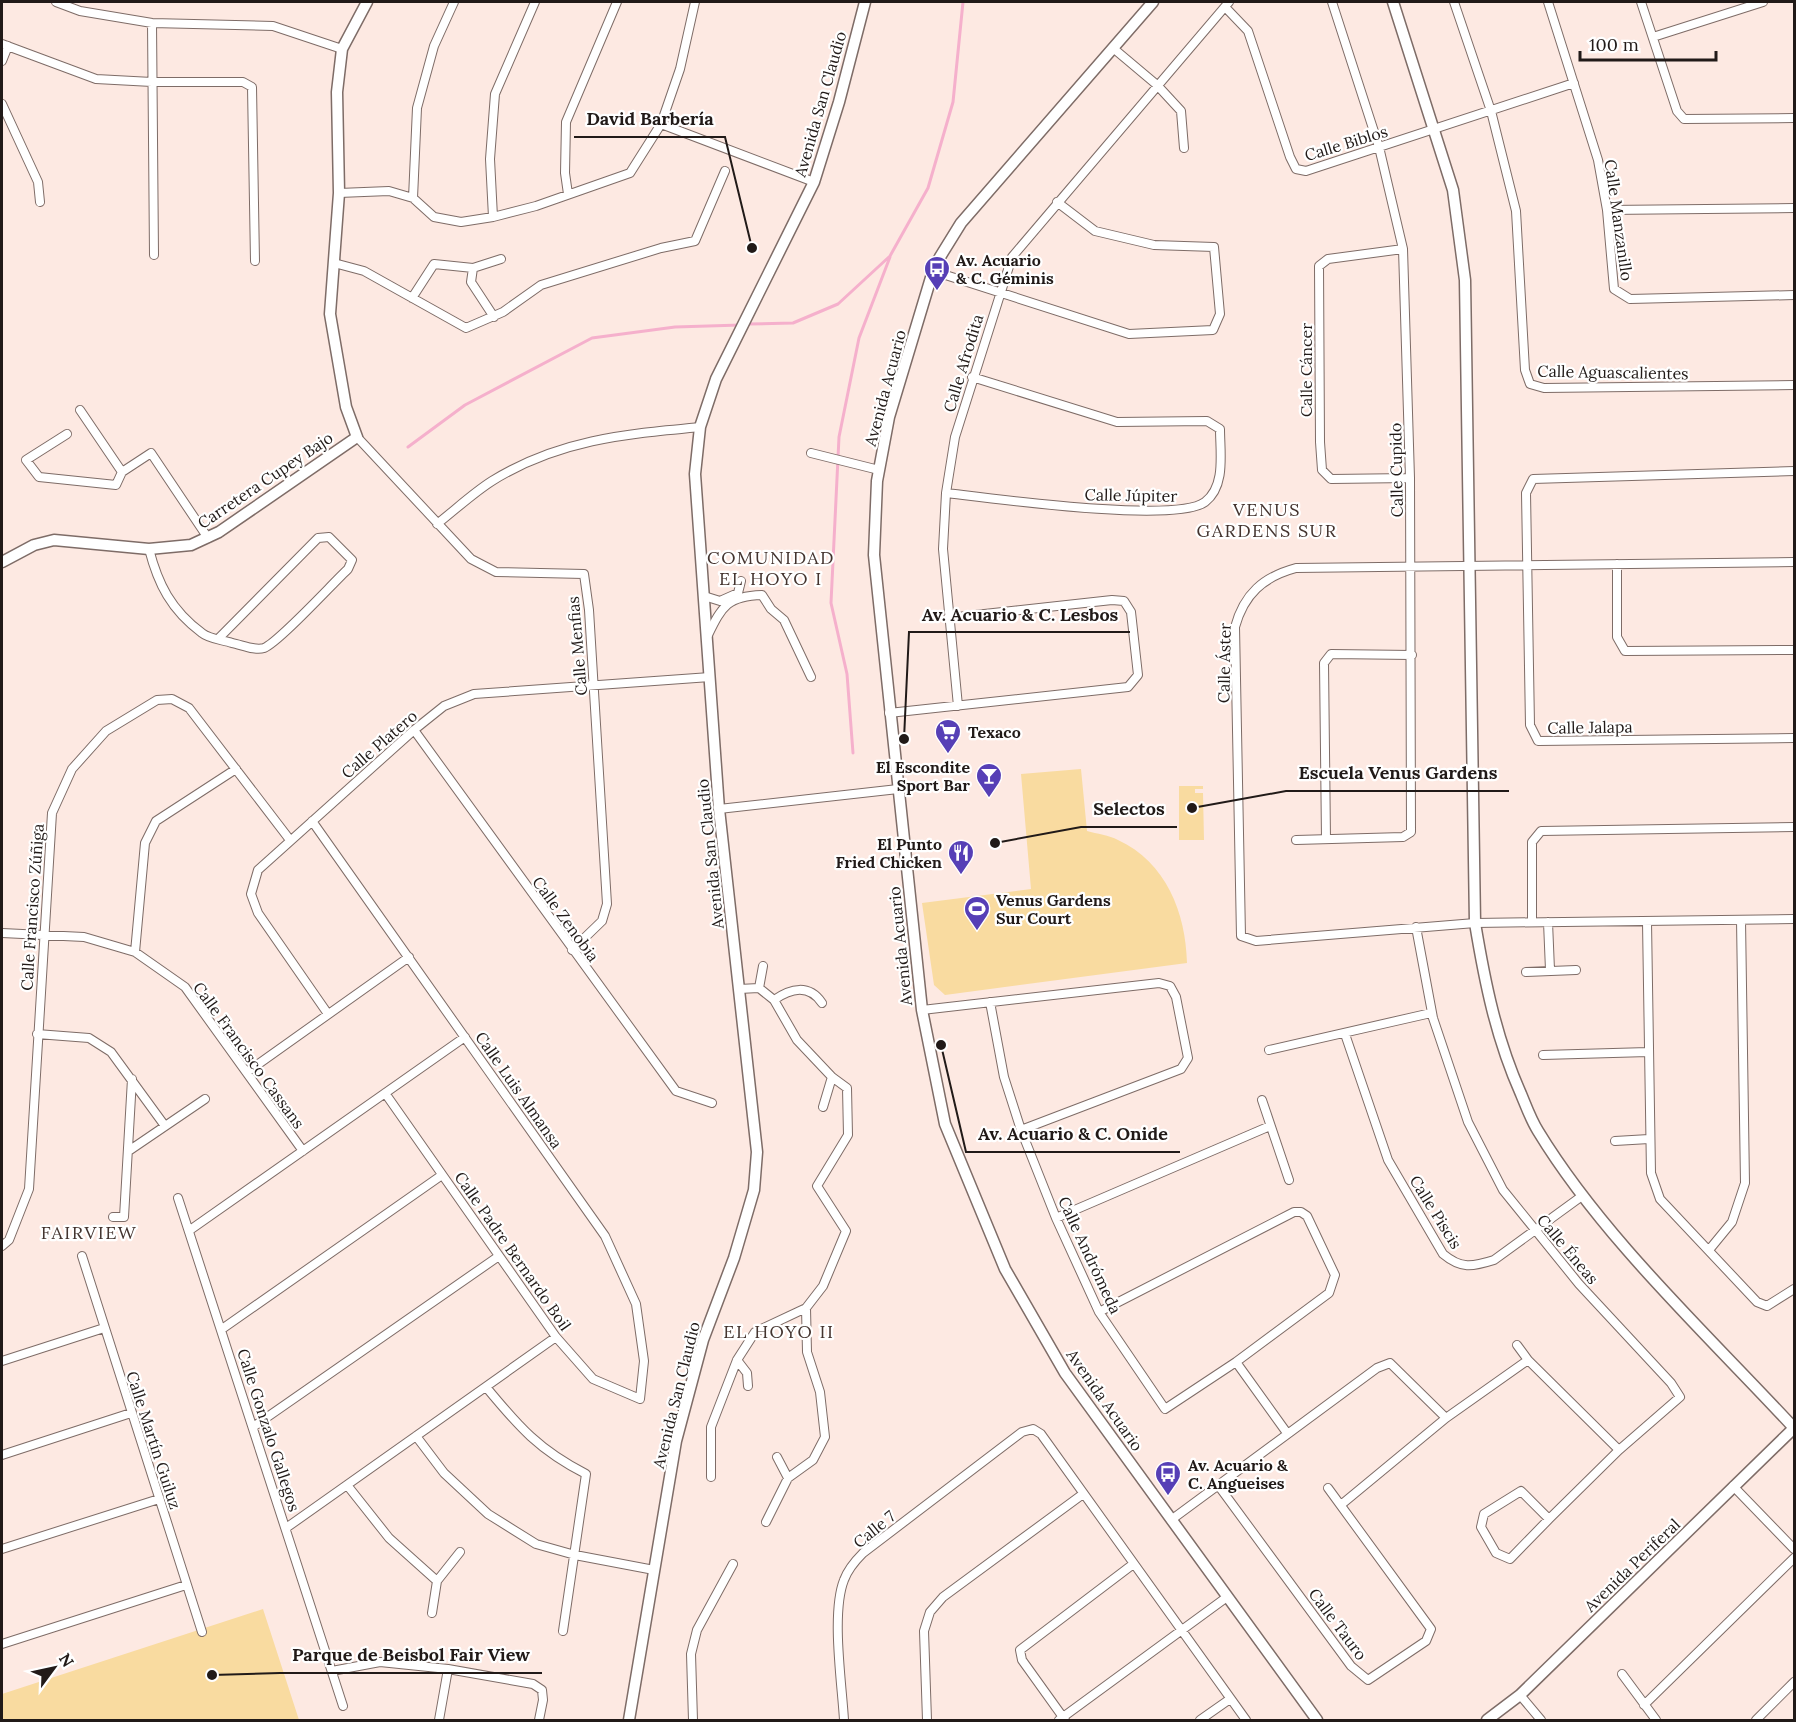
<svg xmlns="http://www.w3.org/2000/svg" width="1796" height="1722" viewBox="0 0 1796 1722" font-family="Lora,serif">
	<rect width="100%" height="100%" fill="#fde9e2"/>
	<path fill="#f9dba0" d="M1081 769 1087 831C1097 834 1109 835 1118 840 1166 862 1186 913 1187 963L945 995 934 985 922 903 1031 889 1021 774Z
		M1179 786H1203V789H1195V793H1203L1204 840H1179Z
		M263 1609 299 1720H2V1694Z"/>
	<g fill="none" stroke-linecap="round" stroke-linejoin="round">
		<path stroke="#f5b0cc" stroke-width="3" d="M748 324 793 323 838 304 890 256 928 188 953 102 963 2
			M408 447 465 405 592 338 675 327 741 325
			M853 753 847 674 831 603 839 437 859 338 890 257"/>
		<defs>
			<path id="street" d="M56 2 80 11 152 23 273 26 342 49
				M1454 2 1491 111 1516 211 1525 370 1530 384 1544 388 1794 385
				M1548 2 1598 160 1607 210 1614 289 1630 299 1794 295
				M1641 2 1677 111 1684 119 1794 118
				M1225 7 1248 31 1290 157 1296 169 1306 171 1574 83
				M152 23 154 255
				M1653 37 1763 2
				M2 44 96 79 152 82H243L252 87 255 261
				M1113 48 1157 85 1181 111 1184 148
				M2 61 8 46
				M2 104 38 182 40 202
				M661 124 814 182
				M339 193 389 191 413 198 434 217 461 222 493 217 536 206 630 173 661 124 680 69 695 2
				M568 194 565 173 566 122 617 2
				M413 198 417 108 434 46 454 2
				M1607 210 1794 208
				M493 217 490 159 495 94 535 2
				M1403 249 1328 259 1319 266 1320 442 1322 470 1331 479 1410 478
				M334 263 364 271 466 328 503 312 541 285 661 248 695 241 725 171
				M473 268 471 282 494 317
				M933 271 1129 334 1213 330 1220 314 1214 247 1154 245 1095 231 1057 202
				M412 298 434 264 473 268 501 259
				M80 410 122 472
				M67 434 26 460 39 477 116 485 122 472 151 453 208 538
				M357 437 471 559 496 572 584 574 589 610 607 904 602 921 572 950
				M811 453 879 470
				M1794 471 1533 479 1526 493 1530 725 1538 741 1794 738
				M946 493C989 498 1176 524 1205 502 1226 486 1220 453 1220 429L1207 421 1117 422 972 377
				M437 524C455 510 473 493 492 481 558 440 625 434 700 427
				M149 549C158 584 171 610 202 633 209 639 223 640 232 643 242 645 255 651 264 648 279 642 333 583 348 569L352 560 329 537 318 538 218 639
				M1794 562 1296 568C1263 577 1244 594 1235 627L1241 936 1256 941 1475 923 1794 919
				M1617 564V637L1625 651 1794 650
				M704 596 720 601 738 593 741 581
				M708 635C722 606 728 596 762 595L771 609 784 620 811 677
				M958 706 943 549 946 493 955 437 1012 257 1229 2
				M889 713 1128 687 1138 675 1131 612 1124 601 1112 600 948 618
				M414 730 676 1091 712 1103
				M719 809 898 789
				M312 821 605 1236 636 1304 644 1361 640 1399 593 1379 556 1337 385 1093
				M1326 839 1324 663 1331 654 1412 655
				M1296 840 1403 837 1411 832 1410 478 1403 249 1379 147 1332 2
				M1532 922V842L1541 831 1794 827
				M1548 922 1550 970
				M1647 922 1651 1173 1660 1199 1757 1302 1767 1306 1794 1289
				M1416 927 1433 1018 1468 1122 1503 1190 1579 1284 1671 1383 1680 1397 1619 1450 1549 1519
				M2 933 84 937 135 952 185 987 303 1151
				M135 952 145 843 156 821 236 769
				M1526 972 1576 970
				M759 988 763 966
				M739 989 759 988 774 1000 797 1040 832 1077 823 1107
				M774 1000C791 988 809 984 822 1003
				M990 1002 1004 1077 1021 1130 1056 1218 1099 1312 1165 1409 1236 1362 1329 1293 1335 1275 1307 1216 1301 1212H1294L1099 1312
				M922 1010 1159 983 1170 986 1176 997 1188 1058 1181 1069 1021 1130
				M328 1014 258 913 251 894 258 870 414 730 444 706 474 694 710 677
				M37 1034 89 1038 111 1052 165 1126
				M1345 1034 1388 1160 1443 1254C1461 1269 1472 1267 1494 1260L1582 1196
				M1269 1050 1431 1013
				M1543 1055 1648 1052
				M247 1072 409 957
				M1262 1100 1289 1180
				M1615 1141 1649 1139
				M130 1150 205 1099
				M178 1198 343 1706
				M113 1217H124L132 1079
				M1056 1218 1270 1126
				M190 1230 465 1037
				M2 1246 9 1240 29 1189 52 813 72 769 106 731 157 700 172 699 189 708 290 840
				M1709 1250 1732 1222 1745 1183 1741 920
				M82 1256 202 1632
				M222 1329 442 1175
				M1517 1345 1528 1360 1619 1450
				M737 1360 747 1373 748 1386
				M2 1361 104 1328
				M1236 1362 1287 1433
				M486 1387C519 1427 539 1450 586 1474L563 1631
				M253 1427 499 1256
				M416 1436 444 1473 488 1514 536 1544 575 1555 654 1570
				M2 1455 131 1413
				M711 1477V1427L737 1360 755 1332 806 1308
				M788 1478 813 1460 825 1437 820 1392 807 1352 806 1308 823 1286 846 1231 817 1186 848 1135 847 1088 832 1077
				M347 1485 389 1538 437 1581
				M1218 1485 1351 1666 1368 1680 1426 1641 1431 1629 1328 1488
				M1733 1486 1794 1549
				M1521 1491 1549 1519 1510 1559 1496 1553 1481 1527 1484 1514Z
				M1342 1504 1446 1418 1528 1360
				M1171 1520 1377 1368 1390 1363 1446 1418
				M766 1522 788 1478 777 1457
				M286 1528 556 1337
				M2 1549 159 1499
				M432 1613 437 1581 460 1552
				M2 1644 186 1585
				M332 1671 380 1662 448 1669 533 1684 542 1690 543 1700 539 1720
				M1622 1674 1656 1720
				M1520 1695 1541 1720
				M1644 1705 1794 1558
				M439 1720 448 1669
				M693 1720 691 1654 697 1630 733 1564
				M844 1720C842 1684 831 1613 844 1580 848 1569 855 1561 863 1553L1022 1432 1033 1429 1041 1434 1246 1720
				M927 1720 924 1631 930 1612 943 1597 1083 1494
				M1059 1720 1227 1597
				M1065 1720 1022 1660 1020 1650 1132 1565
				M1200 1720 1230 1699
				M1756 1720 1794 1682"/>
			<path id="secondary" d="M1153 2 961 223 940 257 933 271 889 417 877 481 874 555 922 1010 945 1124 1005 1269 1065 1373 1317 1720
				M1393 2 1453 190 1465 280 1475 923C1485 983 1496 1038 1521 1094 1526 1106 1531 1120 1538 1131 1603 1238 1709 1336 1794 1428
				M2 562 34 545 54 540 149 549 191 545 219 532 357 437 346 407 330 314 339 193 337 92 342 49 367 2
				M629 1720 676 1441 703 1340 734 1258 754 1190 757 1152 719 809 695 474 700 427 716 379 814 182 839 102 865 2
				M1487 1720 1520 1695 1794 1428"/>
		</defs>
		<use href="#street" stroke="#7e6c67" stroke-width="10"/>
		<use href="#secondary" stroke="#7e6c67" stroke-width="13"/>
		<use href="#street" stroke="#fff" stroke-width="8"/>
		<use href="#secondary" stroke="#fff" stroke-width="10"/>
	</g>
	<defs>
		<symbol id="bus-pin" viewBox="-11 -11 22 30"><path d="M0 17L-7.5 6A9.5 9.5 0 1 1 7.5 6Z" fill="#563fb6" stroke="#fff"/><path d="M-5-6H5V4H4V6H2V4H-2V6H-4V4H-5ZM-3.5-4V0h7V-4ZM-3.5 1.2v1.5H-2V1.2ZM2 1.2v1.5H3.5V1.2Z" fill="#fff"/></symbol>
		<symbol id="supermarket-pin" viewBox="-11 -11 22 30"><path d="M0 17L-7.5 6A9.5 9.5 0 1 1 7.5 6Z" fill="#563fb6" stroke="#fff"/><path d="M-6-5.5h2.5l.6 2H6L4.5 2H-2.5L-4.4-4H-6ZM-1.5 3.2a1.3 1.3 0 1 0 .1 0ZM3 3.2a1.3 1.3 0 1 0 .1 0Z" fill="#fff"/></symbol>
		<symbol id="bar-pin" viewBox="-11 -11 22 30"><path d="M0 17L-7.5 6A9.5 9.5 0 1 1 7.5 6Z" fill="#563fb6" stroke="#fff"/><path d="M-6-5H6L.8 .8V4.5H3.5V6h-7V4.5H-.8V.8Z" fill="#fff"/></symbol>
		<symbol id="restaurant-pin" viewBox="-11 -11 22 30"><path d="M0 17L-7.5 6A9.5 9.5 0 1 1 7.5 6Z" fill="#563fb6" stroke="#fff"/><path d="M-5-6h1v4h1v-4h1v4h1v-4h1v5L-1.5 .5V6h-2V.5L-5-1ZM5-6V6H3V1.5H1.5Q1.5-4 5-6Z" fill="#fff"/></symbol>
		<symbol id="stadium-pin" viewBox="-11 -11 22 30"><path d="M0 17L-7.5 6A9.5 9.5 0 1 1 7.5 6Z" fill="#563fb6" stroke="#fff"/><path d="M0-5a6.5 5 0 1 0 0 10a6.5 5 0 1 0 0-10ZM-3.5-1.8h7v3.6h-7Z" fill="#fff"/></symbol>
	</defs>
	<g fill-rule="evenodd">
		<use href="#bus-pin" x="922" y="254" width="30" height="40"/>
		<use href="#supermarket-pin" x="933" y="717" width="30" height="40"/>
		<use href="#bar-pin" x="974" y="761" width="30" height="40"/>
		<use href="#restaurant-pin" x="946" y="838" width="30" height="40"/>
		<use href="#stadium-pin" x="962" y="894" width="30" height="40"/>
		<use href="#bus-pin" x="1153" y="1459" width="30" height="40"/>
	</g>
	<g text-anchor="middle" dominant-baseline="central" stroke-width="4.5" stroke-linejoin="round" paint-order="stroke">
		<g font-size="16" fill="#211a18" stroke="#fff">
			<text transform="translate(820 104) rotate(-74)">Avenida San Claudio</text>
			<text transform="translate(1346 143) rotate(-17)">Calle Biblos</text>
			<text transform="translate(1619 220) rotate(82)">Calle Manzanillo</text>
			<text transform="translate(963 363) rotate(-73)">Calle Afrodita</text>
			<text transform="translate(1306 370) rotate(-90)">Calle Cáncer</text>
			<text transform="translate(1613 372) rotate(1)">Calle Aguascalientes</text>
			<text transform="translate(885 388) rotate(-75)">Avenida Acuario</text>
			<text transform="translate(1396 470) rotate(-91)">Calle Cupido</text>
			<text transform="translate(265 480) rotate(-34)">Carretera Cupey Bajo</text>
			<text transform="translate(1131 495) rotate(1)">Calle Júpiter</text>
			<text transform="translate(577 646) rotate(-95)">Calle Menfias</text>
			<text transform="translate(1224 663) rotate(-89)">Calle Áster</text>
			<text transform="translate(1590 727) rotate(-1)">Calle Jalapa</text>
			<text transform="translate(379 744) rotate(-41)">Calle Platero</text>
			<text transform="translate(710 854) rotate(-96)">Avenida San Claudio</text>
			<text transform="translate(32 907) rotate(-86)">Calle Francisco Zúñiga</text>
			<text transform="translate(566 919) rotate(54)">Calle Zenobia</text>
			<text transform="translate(900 946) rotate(-96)">Avenida Acuario</text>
			<text transform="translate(249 1055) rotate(54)">Calle Francisco Cassans</text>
			<text transform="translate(519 1090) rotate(55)">Calle Luis Almansa</text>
			<text transform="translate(1436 1212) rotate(58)">Calle Piscis</text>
			<text transform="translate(1568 1249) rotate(50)">Calle Éneas</text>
			<text transform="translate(513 1251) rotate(55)">Calle Padre Bernardo Boil</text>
			<text transform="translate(1090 1255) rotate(65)">Calle Andrómeda</text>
			<text transform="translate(676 1395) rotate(-76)">Avenida San Claudio</text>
			<text transform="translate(1105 1400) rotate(55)">Avenida Acuario</text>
			<text transform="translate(269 1430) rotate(72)">Calle Gonzalo Gallegos</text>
			<text transform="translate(154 1440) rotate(72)">Calle Martín Guiluz</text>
			<text transform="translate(874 1529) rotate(-39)">Calle 7</text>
			<text transform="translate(1632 1565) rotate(-44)">Avenida Periferal</text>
			<text transform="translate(1338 1624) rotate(53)">Calle Tauro</text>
		</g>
		<g font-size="16" font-weight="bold" fill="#211a18" stroke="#fff" text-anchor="start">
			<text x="956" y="260">Av. Acuario<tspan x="956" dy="18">&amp; C. Géminis</tspan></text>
			<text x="968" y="732">Texaco</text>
			<text x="970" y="767" text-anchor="end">El Escondite<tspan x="970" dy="18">Sport Bar</tspan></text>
			<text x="942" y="844" text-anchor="end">El Punto<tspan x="942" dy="18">Fried Chicken</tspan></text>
			<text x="996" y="900">Venus Gardens<tspan x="996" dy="18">Sur Court</tspan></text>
			<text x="1188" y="1465">Av. Acuario &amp;<tspan x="1188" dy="18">C. Angueises</tspan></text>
		</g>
		<g font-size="18" letter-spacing="1.5" fill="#44342f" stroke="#fff">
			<text x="1267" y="509">VENUS<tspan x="1267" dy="21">GARDENS SUR</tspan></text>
			<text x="771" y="557">COMUNIDAD<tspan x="771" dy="21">EL HOYO I</tspan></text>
			<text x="89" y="1232">FAIRVIEW</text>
			<text x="779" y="1331">EL HOYO II</text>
		</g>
	</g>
	<path fill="none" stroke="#211a18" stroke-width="2" d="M752 248L725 137H574M904 739L909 632H1130M1192 808L1286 791H1509M995 843L1081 827H1177M941 1045L966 1152H1180M212 1675L280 1673H542"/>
	<g fill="#211a18" stroke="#fff" stroke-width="2">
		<circle cx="752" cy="248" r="6"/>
		<circle cx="904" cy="739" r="6"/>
		<circle cx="1192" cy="808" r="6"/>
		<circle cx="995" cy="843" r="6"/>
		<circle cx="941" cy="1045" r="6"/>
		<circle cx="212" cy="1675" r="6"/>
	</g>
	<g font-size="18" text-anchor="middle" font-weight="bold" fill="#211a18" stroke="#fff" stroke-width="4.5" stroke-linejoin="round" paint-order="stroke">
		<text x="650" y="125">David Barbería</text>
		<text x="1020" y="621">Av. Acuario &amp; C. Lesbos</text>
		<text x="1398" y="779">Escuela Venus Gardens</text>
		<text x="1129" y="815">Selectos</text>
		<text x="1073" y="1140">Av. Acuario &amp; C. Onide</text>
		<text x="411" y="1661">Parque de Beisbol Fair View</text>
	</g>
	<rect width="1796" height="1722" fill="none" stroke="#211a18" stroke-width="6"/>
	<g transform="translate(54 1668) rotate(57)" stroke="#ffffff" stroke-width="4.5" paint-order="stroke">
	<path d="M0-4.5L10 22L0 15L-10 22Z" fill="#211a18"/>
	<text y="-9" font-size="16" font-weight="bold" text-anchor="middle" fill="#211a18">N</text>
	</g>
	<path d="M1580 51v9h136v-9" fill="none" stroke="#211a18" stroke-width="3"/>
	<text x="1589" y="51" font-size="18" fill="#211a18" stroke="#ffffff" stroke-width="4.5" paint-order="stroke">100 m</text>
</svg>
